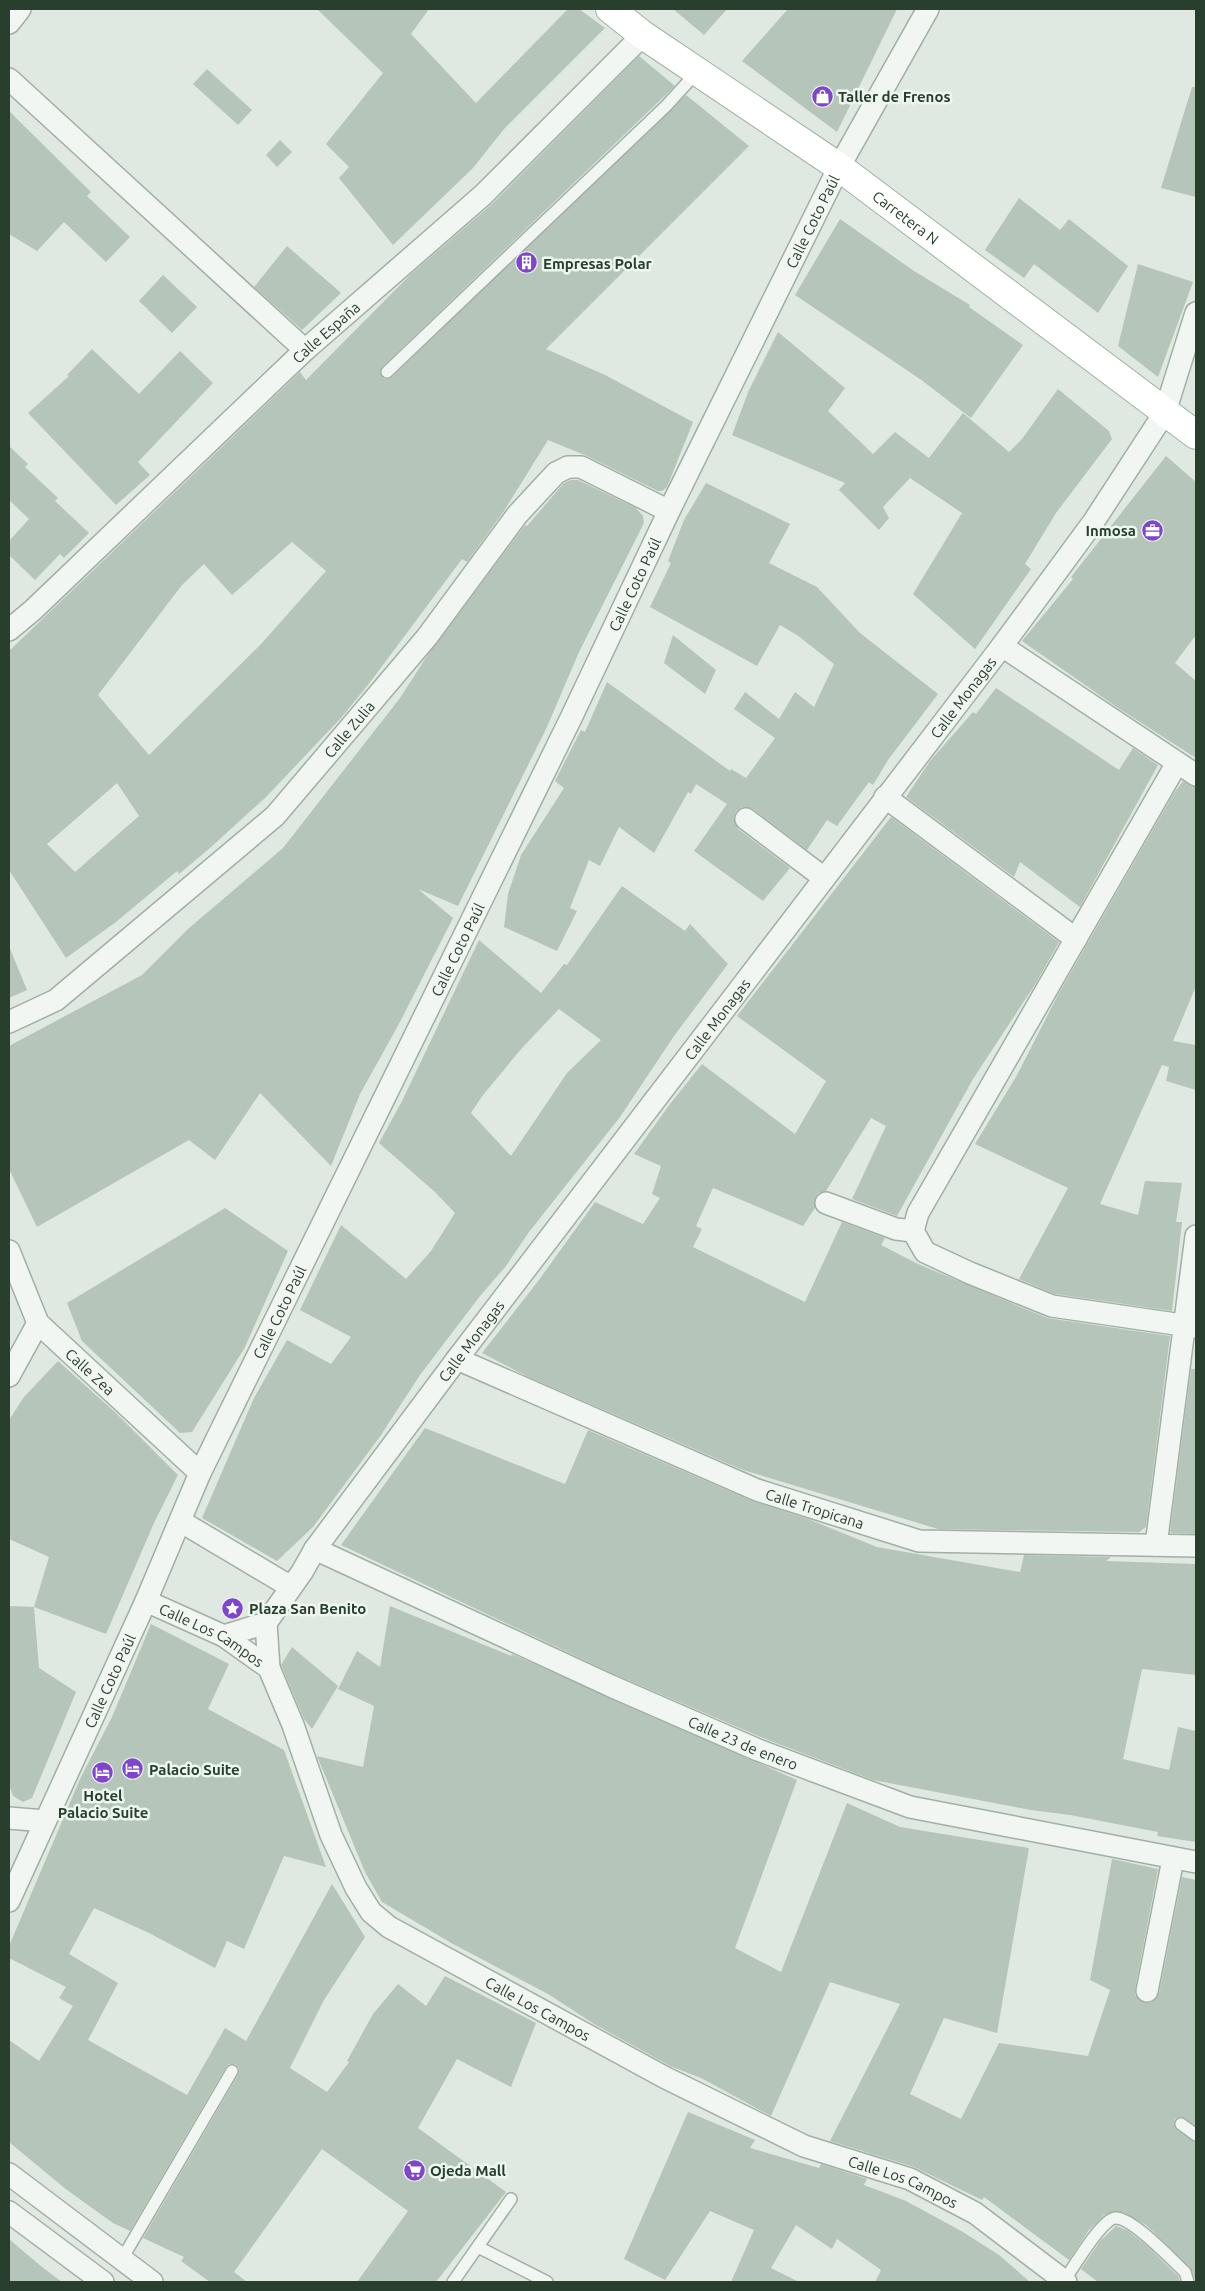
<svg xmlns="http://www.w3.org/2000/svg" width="1205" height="2291" viewBox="0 0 1205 2291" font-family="Ubuntu,sans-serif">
	<rect width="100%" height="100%" fill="#dfe8e1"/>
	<path fill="#b6c5b9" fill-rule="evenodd" d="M317 9H429L411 34 476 103 568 9H579L605 28 504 129 473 168 393 245 339 178 349 167 326 144 383 73Z
		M673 9H727L704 35Z
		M788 9H897L837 132 742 61Z
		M639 56 675 86 382 367 380 373 384 379 392 377 686 95 749 146 546 349 605 375 693 422 667 487 662 491H658L587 456 548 440 504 511 467 562 462 559 368 685 341 718 266 797 210 848 179 874 177 871 116 922 66 958 9 870V651L300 372 306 380 411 274 492 204ZM292 542 326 571 262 643 149 755 98 695 182 585 204 564 232 595ZM117 783 139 816 75 872 47 844Z
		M207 69 252 110 238 125 193 84Z
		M1192 87H1196V197L1161 188Z
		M9 111 91 192 87 196 130 237 106 262 64 222 37 251 9 234Z
		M280 140 292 152 277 167 266 155Z
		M1019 198 1060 230 1069 219 1128 266 1098 313 1034 264 1024 278 985 250Z
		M840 219 914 271 970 305 969 307 1023 345 971 418 920 379 795 295Z
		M287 246 341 293 302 330 254 287Z
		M1138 264 1193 282 1158 377 1118 346Z
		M163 275 197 307 172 333 139 301Z
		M778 332 845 388 828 411 873 454 895 432 929 458 963 413 1009 452 1022 439 1058 389 1109 431 1112 439 1056 513 1025 564 1031 569 975 649 913 594 962 513 910 478 883 507 889 518 879 530 839 490 845 483 732 435 749 390Z
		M92 349 139 394 180 351 213 383 138 462 150 475 116 505 28 413 69 376 67 375Z
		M9 446 28 464 25 467 58 498 55 501 89 533 64 558 60 554 35 580 9 555V541L29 519 9 500Z
		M1166 456 1196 482V635L1175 663 1196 681V758L1118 708 1022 641 1073 579 1071 577Z
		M571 480H578L636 508 643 516 644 523 579 652 547 727 458 906 418 889 453 918 400 1022 360 1094 331 1166 260 1093 215 1160 189 1140 37 1227 9 1169V1046L142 975 188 929 283 848 400 698 427 656 525 525 527 526 564 483Z
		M706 483 790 524 769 563 817 587 860 633 938 694 888 760 873 785 869 782 837 826 827 820 807 850 753 809 742 807 736 811 734 818 738 829 790 868 763 901 694 851 727 804 696 784 691 794 688 792 654 853 619 827 600 866 589 860 570 908 577 911 557 951 504 927 508 894 521 855 564 788 555 781 581 730 585 732 607 682 730 771 731 769 746 778 775 738 734 709 745 692 779 719 795 692 814 707 834 664 797 635 780 625 757 666 650 607 671 563 668 561 684 520Z
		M673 635 716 670 705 694 664 663Z
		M996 688 1119 770 1133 748 1158 765 1080 907 1020 862 1014 877 906 797 930 761 973 712 976 714Z
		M1183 781 1196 787V986L1173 1041 1196 1045V1090L1166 1081 1169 1067 1162 1065 1100 1204 1138 1215 1145 1181 1182 1183 1176 1222H1182L1172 1311 1055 1294 1019 1279 1068 1188 975 1144 1016 1077 1059 993 1174 793Z
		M891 817 1059 942 1036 983 973 1079 897 1216 852 1199 886 1126 871 1118 826 1191 818 1193 815 1198V1208L803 1226 713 1188 696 1226 702 1229 693 1247 805 1302 842 1222 885 1238 881 1245 918 1264 1047 1318 1170 1336 1146 1527 1139 1532 938 1529 743 1470 528 1377 482 1353 539 1280 595 1202 643 1224 660 1198 652 1194 661 1166 634 1154 670 1104 702 1064 795 1134 826 1081 737 1016Z
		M622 886 685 931 690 924 728 964 674 1036 620 1117 529 1232 506 1266 480 1296 420 1375 379 1438 313 1527 277 1561 202 1518 254 1398 287 1340 331 1364 351 1337 300 1310 341 1225 406 1279 431 1251 455 1213 435 1192 379 1143 402 1101 479 940 541 993 564 964 567 965ZM559 1009 601 1040 567 1073 511 1156 471 1113 483 1095 522 1048Z
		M9 946 27 990 9 998Z
		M225 1208 288 1251 244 1349 192 1432 180 1433 82 1341 67 1303Z
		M58 1361 116 1413 178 1475 154 1523 106 1634 34 1607 49 1557 9 1539V1420L24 1397Z
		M1191 1369H1196V1534L1172 1533 1170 1532Z
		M425 1428 565 1484 588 1430 752 1501 808 1519 877 1547 1020 1572 1024 1555 1111 1557 1106 1561 1196 1564V1675L1142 1669 1123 1759 1169 1770 1178 1727 1196 1731V1842L1157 1836 1158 1832 1070 1815 1031 1810 873 1780 763 1738 616 1675 341 1545Z
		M9 1606 34 1607 39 1668 76 1692 32 1798 23 1802 13 1796 9 1785Z
		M390 1606 511 1656 512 1654 797 1780 735 1948 781 1972 847 1803 900 1827 1029 1848 997 2033 944 2018 910 2094 961 2119 999 2043 1088 2056 1110 1990 1090 1980 1112 1859 1158 1869 1135 1989V1995L1144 2003H1151L1159 1993 1182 1877 1196 1880V2126L1181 2117 1175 2119 1174 2124 1177 2130 1196 2142V2282L1190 2267 1146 2225 1125 2213 1116 2211 1104 2215 1089 2230 1069 2260 984 2197 982 2200 914 2167 830 2141 900 2004 830 1982 771 2116 701 2078 670 2066 594 2024 548 1994 453 1944 382 1902 365 1872 317 1756 363 1767 374 1706 338 1689 357 1651 380 1667Z
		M151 1624 229 1664 208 1709 284 1750 326 1867 284 1856 244 1949 227 1941 215 1968 149 1933 94 1908 69 1954 118 1983 88 2040 187 2095 225 2028 246 2041 332 1884 365 1937 324 2000 290 2068 327 2092 349 2062 347 2061 373 2014 398 1984 426 2006 445 1976 536 2023 511 2087 457 2059 418 2128 506 2192 436 2282H357L408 2211 322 2149 234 2272 247 2282H210L181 2261 184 2257 143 2238 238 2075 239 2068 235 2064H229L226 2067 130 2231 113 2223 67 2190 9 2142V2040L39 2061 73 2006 59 1998 66 1987 9 1958V1946L80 1779 112 1717Z
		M292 1647 338 1686 312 1729 304 1719 281 1665Z
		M688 2112 755 2140 750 2148 819 2168 821 2164 867 2179 864 2185 906 2201 963 2232 999 2255 1030 2282H875L881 2270 837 2239 832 2249 796 2225 771 2268 799 2282H731L754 2230 710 2211 665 2280 624 2259Z
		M1116 2226 1127 2230 1146 2245 1178 2276 1180 2282H1098L1081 2269 1101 2240Z
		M9 2239 42 2267 62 2282H9Z"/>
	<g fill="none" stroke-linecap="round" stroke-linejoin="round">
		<defs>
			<path id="lane" d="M387 372 666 106 698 71
				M1181 2124 1196 2135
				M478 2247 547 2282
				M122 2259 232 2071
				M1064 2281C1073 2268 1101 2220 1115 2218 1131 2216 1172 2260 1185 2272L1188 2282
				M453 2282 511 2199"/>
			<g id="street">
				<path d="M9 23 20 9"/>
				<path d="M9 79 305 350"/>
				<path id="s1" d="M9 630 33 610 305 350 483 195 643 35"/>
				<path d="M1002 646 1196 775"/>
				<path d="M1177 763 918 1213 913 1231 925 1252 970 1273 1052 1306 1196 1327"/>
				<path d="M885 797 1076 939"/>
				<path d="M746 819 824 878"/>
				<path id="s2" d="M9 1022 56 1000 275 816 427 637 517 515 556 473 568 467H581L669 511"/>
				<path d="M826 1203 896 1229 913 1231"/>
				<path id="s3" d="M9 1251 38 1323 200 1473"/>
				<path id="s4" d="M457 1359 757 1490 919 1541 1196 1546"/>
				<path d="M9 1376 38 1323"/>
				<path d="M180 1521 291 1587"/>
				<path d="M1156 1545 1196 1236"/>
				<path id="s5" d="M315 1549 611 1686 758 1750 910 1807 1196 1862"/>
				<path id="s6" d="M146 1601 224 1636 269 1668 293 1725 331 1835 356 1888 371 1912 389 1927 664 2077 804 2146 910 2179 975 2213 1066 2282"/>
				<path id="s7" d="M266 1623 302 1572 315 1549 457 1359 1002 646 1094 521 1165 412 1196 313"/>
				<path d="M224 1636 266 1623 269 1668"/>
				<path d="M9 1818 45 1821"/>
				<path id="s8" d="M9 1901 146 1601 200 1473 571 718 669 511 839 167 928 9"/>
				<path d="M1147 1991 1173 1859"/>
				<path d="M9 2174 152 2282"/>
				<path d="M9 2212 103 2282"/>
			</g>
			<g id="primary">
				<path id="s9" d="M610 9 643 35 839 167 1196 435"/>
			</g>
		</defs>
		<use href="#lane" stroke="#a1afa4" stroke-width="14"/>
		<use href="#street" stroke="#a1afa4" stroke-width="24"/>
		<use href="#primary" stroke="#9fb4a2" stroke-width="30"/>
		<use href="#lane" stroke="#f2f6f3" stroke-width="11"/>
		<use href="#street" stroke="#f2f6f3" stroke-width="21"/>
		<use href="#primary" stroke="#fff" stroke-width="28"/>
	</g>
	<defs>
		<symbol id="shop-disc" viewBox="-11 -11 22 22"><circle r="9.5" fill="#7f45cc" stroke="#eef6f0"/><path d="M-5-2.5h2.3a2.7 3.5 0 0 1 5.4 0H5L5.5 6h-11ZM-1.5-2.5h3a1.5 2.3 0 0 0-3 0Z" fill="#fff"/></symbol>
		<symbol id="building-disc" viewBox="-11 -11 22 22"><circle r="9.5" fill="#7f45cc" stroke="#eef6f0"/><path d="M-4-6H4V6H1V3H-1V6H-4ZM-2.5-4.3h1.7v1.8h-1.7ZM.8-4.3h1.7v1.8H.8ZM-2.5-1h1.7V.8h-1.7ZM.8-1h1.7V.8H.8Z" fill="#fff"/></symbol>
		<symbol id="office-disc" viewBox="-11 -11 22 22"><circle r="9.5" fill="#7f45cc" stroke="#eef6f0"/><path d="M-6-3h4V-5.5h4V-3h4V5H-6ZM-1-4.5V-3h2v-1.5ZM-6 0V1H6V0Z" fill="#fff"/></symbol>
		<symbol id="sight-disc" viewBox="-11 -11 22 22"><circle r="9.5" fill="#7f45cc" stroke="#eef6f0"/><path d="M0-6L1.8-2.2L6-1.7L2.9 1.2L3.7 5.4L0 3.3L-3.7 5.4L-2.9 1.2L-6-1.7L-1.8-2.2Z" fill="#fff"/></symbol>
		<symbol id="hotel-disc" viewBox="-11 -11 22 22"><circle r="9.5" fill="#7f45cc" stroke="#eef6f0"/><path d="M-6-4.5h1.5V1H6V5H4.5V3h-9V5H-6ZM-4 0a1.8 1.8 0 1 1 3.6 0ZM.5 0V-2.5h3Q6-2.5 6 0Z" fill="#fff"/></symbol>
		<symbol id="supermarket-disc" viewBox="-11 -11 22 22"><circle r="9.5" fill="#7f45cc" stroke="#eef6f0"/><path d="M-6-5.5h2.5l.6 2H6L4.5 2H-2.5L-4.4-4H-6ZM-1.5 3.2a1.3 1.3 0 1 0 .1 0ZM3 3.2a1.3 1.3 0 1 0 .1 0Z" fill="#fff"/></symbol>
	</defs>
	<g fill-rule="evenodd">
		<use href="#shop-disc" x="810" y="84" width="25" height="25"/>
		<use href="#building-disc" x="514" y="250" width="25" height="25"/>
		<use href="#office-disc" x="1140" y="518" width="25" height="25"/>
		<use href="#sight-disc" x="220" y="1596" width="25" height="25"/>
		<use href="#hotel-disc" x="120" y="1756" width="25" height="25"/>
		<use href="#hotel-disc" x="90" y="1760" width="25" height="25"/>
		<use href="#supermarket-disc" x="402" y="2158" width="25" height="25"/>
	</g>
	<g text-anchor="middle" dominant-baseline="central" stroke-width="5" stroke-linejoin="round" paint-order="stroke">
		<g font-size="15" font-weight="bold" fill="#283f2d" stroke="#eef6f0" text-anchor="start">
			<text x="838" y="96">Taller de Frenos</text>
			<text x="543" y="263">Empresas Polar</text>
			<text x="1136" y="530" text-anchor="end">Inmosa</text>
			<text x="249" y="1608">Plaza San Benito</text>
			<text x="149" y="1769">Palacio Suite</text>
			<text x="103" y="1795" text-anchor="middle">Hotel<tspan x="103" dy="17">Palacio Suite</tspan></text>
			<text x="430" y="2170">Ojeda Mall</text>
		</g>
		<g font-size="15" fill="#283f2d" stroke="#eef6f0">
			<text stroke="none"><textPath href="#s9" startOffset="362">Carretera N</textPath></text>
			<text stroke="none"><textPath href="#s8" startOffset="1862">Calle Coto Paúl</textPath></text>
			<text stroke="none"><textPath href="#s1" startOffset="435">Calle España</textPath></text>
			<text stroke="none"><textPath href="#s8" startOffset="1458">Calle Coto Paúl</textPath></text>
			<text stroke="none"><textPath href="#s7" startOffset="1159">Calle Monagas</textPath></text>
			<text stroke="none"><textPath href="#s2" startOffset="452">Calle Zulia</textPath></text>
			<text stroke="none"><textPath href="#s8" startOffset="1052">Calle Coto Paúl</textPath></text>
			<text stroke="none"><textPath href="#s7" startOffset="754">Calle Monagas</textPath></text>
			<text stroke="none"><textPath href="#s8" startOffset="648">Calle Coto Paúl</textPath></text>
			<text stroke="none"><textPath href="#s7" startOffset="349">Calle Monagas</textPath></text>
			<text stroke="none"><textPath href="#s3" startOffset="149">Calle Zea</textPath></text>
			<text stroke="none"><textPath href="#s4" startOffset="388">Calle Tropicana</textPath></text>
			<text stroke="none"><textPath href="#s6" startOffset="74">Calle Los Campos</textPath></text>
			<text stroke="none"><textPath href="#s8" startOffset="242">Calle Coto Paúl</textPath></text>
			<text stroke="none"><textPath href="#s5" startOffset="470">Calle 23 de enero</textPath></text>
			<text stroke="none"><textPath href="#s6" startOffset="599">Calle Los Campos</textPath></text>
			<text stroke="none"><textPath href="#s6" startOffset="1004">Calle Los Campos</textPath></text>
		</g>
	</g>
	<rect width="1205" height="2291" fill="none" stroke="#283f2d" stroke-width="20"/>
</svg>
